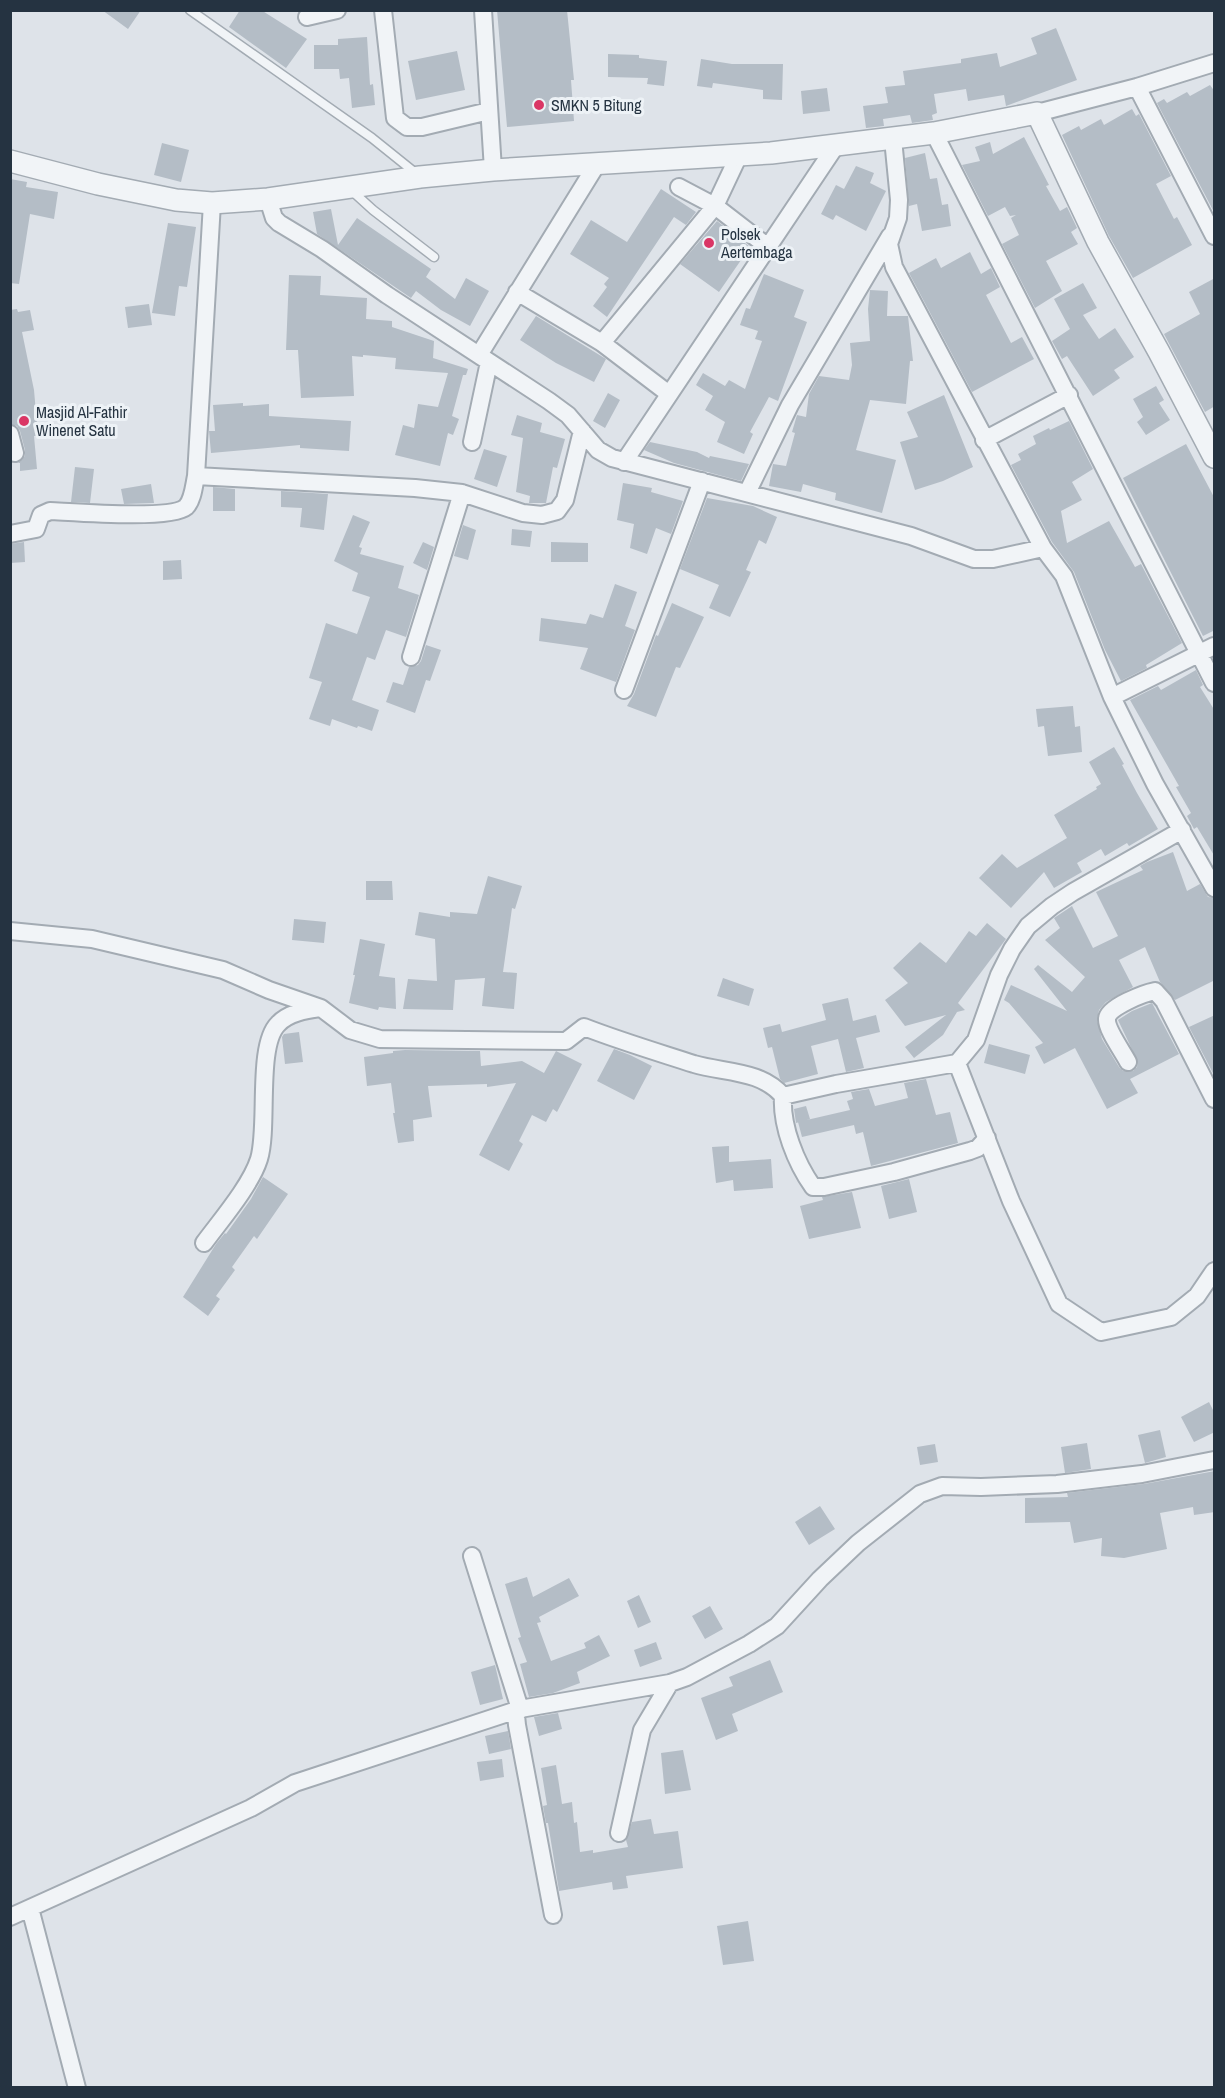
<svg xmlns="http://www.w3.org/2000/svg" width="1225" height="2098" viewBox="0 0 1225 2098" font-family="'Archivo Narrow',sans-serif">
	<rect width="100%" height="100%" fill="#dee3e9"/>
	<path fill="#b4bdc6" d="M102 10H141L128 29Z
		M240 10H261L307 39 286 68 229 27Z
		M497 10H567L574 80H571L574 121 507 127Z
		M1056 28 1077 80 1006 106 1004 95 968 101 966 89 934 94 937 113 932 115 933 120 912 123 910 115 883 119 884 126 866 128 863 106 888 103 885 87 905 85 903 71 961 63V59L997 53 1000 67 1037 54 1031 38Z
		M367 37 370 85 373 84 375 105 352 108 349 78 340 79 339 69H314V45H338V39Z
		M457 51 465 90 416 100 408 61Z
		M608 54 639 55V58L667 61 664 86 647 84 648 78 608 77Z
		M701 59 732 64H783L782 100 763 99V90L713 83 712 88 697 86Z
		M1210 85 1215 92V214L1157 103 1164 99 1167 103 1187 92 1190 96Z
		M827 88 830 111 803 114 801 91Z
		M1132 109 1136 116 1139 114 1171 176 1156 184 1174 219 1177 217 1192 245 1133 278 1109 236 1062 135 1079 126 1081 130 1101 119 1104 125Z
		M1024 137 1049 185 1046 186 1060 211 1067 207 1077 228 1071 232 1078 244 1046 261 1062 291 1035 308 1002 244 1019 235 1011 218 1016 215 1010 216 1005 207 988 216 962 165 980 161 975 147 990 142 993 154Z
		M162 143 189 150 181 182 154 175Z
		M925 153 930 179 937 178 942 205 948 204 951 226 922 231 917 204 909 206 905 158Z
		M856 166 874 173 870 183 886 191 866 231 836 215 833 220 821 214 836 185 844 189Z
		M10 179 27 182 26 187 58 192 54 219 30 214 19 284 10 283Z
		M661 189 696 212 686 225 674 217 607 317 593 306 607 287 604 284 609 278 570 254 591 220 627 242Z
		M331 209 338 245 357 218 431 269 426 277 455 299 466 278 489 291 470 326 441 310 416 291 411 298 317 234 313 212Z
		M717 221 750 247 719 292 680 264Z
		M168 223 196 227 187 287 179 286 175 316 152 313Z
		M970 252 981 274 991 268 1000 287 986 295 1011 343 1022 337 1034 359 972 392 909 273 936 258 941 268Z
		M764 274 804 290 794 317 807 322 778 401 769 397 750 432 753 434 744 454 717 442 725 422 705 410 713 396 696 385 703 373 725 386 729 380 745 389 762 341 755 339 758 331 740 325 746 308 750 309Z
		M289 275 321 276 320 295 367 298 366 319 392 321V327L434 341 433 358 468 369 466 375H463L452 416 459 419 453 435 448 433 440 466 395 455 403 425 414 428 418 404 438 407 448 373 395 369 396 358 363 355V357L352 356 354 396 301 398 298 350H286Z
		M1215 278V406L1205 412 1164 334 1200 314 1189 292Z
		M1083 283 1097 308 1083 315 1099 339 1115 328 1134 357 1114 370 1120 378 1093 396 1067 356 1062 359 1052 341 1070 329 1054 299Z
		M870 290 888 291 887 316H908L913 361H910L906 404 870 400 856 450 896 460 882 513 835 500 836 493 803 484 801 492 769 486 773 464 786 466 795 433 792 432 797 415 806 417 809 394 819 376 849 380 852 365 850 343 870 341 868 309Z
		M149 304 152 325 128 328 125 307Z
		M17 309 18 312 30 310 34 330 22 332 34 390 38 436H34L37 469 20 471V463H18L25 456V450L20 431 17 426 10 424V310Z
		M536 316 606 359 594 382 556 363 520 340Z
		M1156 386 1164 400 1159 403 1170 420 1146 435 1137 422 1143 417 1133 399Z
		M608 393 620 400 605 428 593 421Z
		M944 395 973 467 943 481 915 490 900 442 918 437 907 412Z
		M243 403V406L269 404V416L351 421 349 451 300 448V445L211 453 209 431H215L213 405Z
		M517 415 542 423 540 432 565 439 557 468 553 467 546 503H529L530 496 516 492 523 438 511 435Z
		M1069 421 1093 469 1072 482 1082 500 1061 511 1067 543 1109 521 1135 567 1141 564 1182 643 1146 665 1147 668 1121 681 1105 650 1074 572 1052 542 1011 465 1021 460 1018 454 1036 444 1033 436 1049 428 1050 430Z
		M650 442 697 452 709 458 710 456 749 464 741 481 674 463 644 450Z
		M1186 444 1215 499V630L1203 636 1123 478Z
		M484 449 507 456 497 487 474 479Z
		M75 467 94 469 90 503 71 502Z
		M623 483 652 488 651 492 683 501 671 534 656 528 647 554 630 548 634 524 617 520Z
		M151 484 154 503 124 504 121 489Z
		M213 487 235 489V511H213Z
		M281 491 328 494 324 530 300 527 302 508 281 507Z
		M707 498 753 506 777 517 766 544 759 540 746 570 751 572 730 617 709 608 719 585 680 569Z
		M353 515 370 522 359 547 362 548 360 554 404 566 398 588 419 595 406 637 386 630 375 660 367 657 352 700 379 710 372 731 358 726 357 728 332 719 330 726 309 719 322 682 309 678 326 623 357 634 370 597 352 591 358 573 334 561Z
		M463 525 476 530 468 560 454 556Z
		M512 529 532 531 530 547 511 545Z
		M24 542 25 562 10 563V544Z
		M423 542 434 547 427 570 413 563Z
		M551 542 588 543V562H551Z
		M181 560 182 579 163 580V561Z
		M615 584 637 592 625 626 635 630 616 682 580 669 588 648 539 641 541 618 586 624 590 614 603 618Z
		M672 603 704 617 680 668 676 667 656 717 627 706 634 694 656 635 658 636Z
		M426 645 441 650 430 681 426 680 415 713 386 702 393 682 403 685 409 667 418 665 421 661Z
		M1196 670 1203 685 1200 687 1215 711V857L1197 827 1194 829 1187 816 1191 813 1176 787 1179 786 1130 700 1158 686 1161 690Z
		M1073 706 1075 727 1080 726 1082 752 1048 756 1044 726 1038 727 1036 709Z
		M1114 747 1124 764 1122 765 1137 793 1158 829 1129 846 1127 843 1105 856 1101 849 1077 863 1082 872 1054 888 1044 872 1011 908 979 878 1002 854 1017 868 1067 838 1054 815 1097 789 1096 787 1101 784 1089 762Z
		M1173 852 1187 891 1200 884 1208 897 1215 898V980L1175 1000 1160 982 1145 947 1119 960 1133 987 1106 1002 1099 1010 1097 1020 1102 1039 1119 1067 1123 1071H1133L1137 1067 1138 1062 1118 1020 1132 1011 1152 1003 1179 1054 1130 1079 1138 1093 1107 1109 1075 1048 1044 1064 1035 1047 1043 1043 1009 1003 1004 1000 1011 985 1067 1011 1034 969 1038 965 1072 992 1085 977 1045 940 1060 928 1054 918 1072 906 1093 948 1118 936 1096 892 1143 870 1140 866 1147 862Z
		M488 876 522 886 515 909 512 908 503 972 517 973 514 1009 482 1006 485 978 455 980 453 1010 403 1009 408 979 437 981 435 939 415 935 419 912 450 917V912L477 914Z
		M366 881H392L393 900H366Z
		M294 919 326 922 324 943 292 940Z
		M987 923 1006 939 958 1003 965 1010 957 1012 943 1035 914 1058 905 1047 946 1015 905 1026 885 1000 908 983 893 968 920 942 946 963 969 931 976 936Z
		M360 939 385 944 379 976 395 978 396 1009 379 1007 378 1010 349 1003 355 975H353Z
		M723 978 754 989 749 1006 717 996Z
		M848 998 853 1021 876 1015 880 1032 856 1038 864 1068 846 1072 838 1039 811 1046 818 1074 784 1083 780 1079 772 1047 768 1048 763 1028 780 1024 782 1032 826 1020 822 1004Z
		M1215 1015V1077L1189 1027Z
		M299 1032 303 1062 285 1064 282 1037 284 1034Z
		M989 1044 1030 1055 1025 1074 984 1063Z
		M614 1049 630 1055 652 1066 634 1100 597 1081Z
		M405 1050 480 1051 481 1066 522 1061 544 1073 556 1051 582 1064 557 1112 553 1109 546 1122 532 1115 519 1141 523 1144 509 1171 479 1155 516 1083 487 1087V1084L428 1086 432 1117 413 1120 414 1141 398 1143 393 1113H395L391 1083 367 1086 364 1057 393 1053V1051Z
		M926 1079 936 1115 950 1112 958 1143 871 1166 863 1132 856 1134 854 1125 802 1137 798 1122 850 1110 847 1101 853 1099 851 1092 869 1089 875 1106 908 1098 904 1083Z
		M806 1106 810 1119 796 1123 794 1109Z
		M729 1146V1162L771 1159 773 1188 734 1191 733 1180 716 1183 712 1147Z
		M263 1177 288 1194 257 1239 254 1236 232 1267 235 1270 216 1296 220 1299 208 1316 183 1297 216 1244 225 1233 226 1234 251 1199Z
		M909 1179 917 1212 889 1219 881 1186Z
		M852 1192 861 1228 809 1239 800 1206 823 1200 822 1197Z
		M1209 1402 1215 1414V1432L1194 1442 1181 1417Z
		M1160 1430 1166 1457 1145 1463 1138 1435Z
		M1087 1443 1091 1469 1065 1473 1061 1447Z
		M935 1444 938 1462 920 1465 917 1447Z
		M1215 1471V1512L1194 1515 1193 1507 1160 1513 1167 1549 1124 1558 1101 1556 1102 1538 1074 1543 1070 1522 1025 1523V1498L1068 1497 1067 1493 1144 1484Z
		M820 1506 835 1529 809 1545 795 1522Z
		M527 1577 533 1597 569 1578 579 1596 539 1617 541 1622 537 1623 551 1661 586 1648 584 1643 599 1635 610 1656 577 1672 580 1683 553 1693 529 1697 520 1664 527 1662 518 1638 521 1637 505 1584Z
		M639 1595 651 1622 638 1628 627 1601Z
		M710 1606 723 1629 705 1639 692 1616Z
		M656 1642 662 1659 640 1667 634 1650Z
		M770 1660 783 1692 732 1714 738 1731 716 1740 701 1698 733 1686 729 1677Z
		M495 1665 503 1699 480 1705 471 1672Z
		M558 1713 562 1729 539 1736 534 1717Z
		M508 1731 511 1749 489 1754 485 1736Z
		M683 1750 691 1790 665 1794 661 1753Z
		M502 1759 504 1777 480 1781 477 1762Z
		M556 1765 562 1804 572 1802 574 1823 577 1822 580 1852 593 1850V1853L628 1847 626 1840 632 1822 651 1819 654 1834 678 1831 683 1868 626 1876 628 1888 613 1890 612 1882 559 1891 548 1823H546L543 1806 547 1805 541 1768Z
		M748 1921 754 1961 723 1965 717 1926Z"/>
	<g fill="none" stroke-linecap="round" stroke-linejoin="round">
		<defs>
			<path id="service" d="M190 10 372 138 418 175
				M351 190 373 210 434 257"/>
			<path id="minor" d="M383 10 395 118 407 127H422L489 111
				M483 10 493 170
				M307 17 337 10
				M1137 87 1214 236
				M1037 113 1137 87 1214 63
				M934 133 1214 683
				M893 139 899 200 898 218 889 244 894 267 1043 548 1064 576 1112 697 1155 784 1214 888
				M679 187 715 206 739 155
				M268 199 274 218 279 223 322 249 387 295 549 401 568 415 598 450 612 458 911 536 974 559H993L1043 548
				M517 292 602 343 669 394
				M602 343 715 206 768 247
				M479 355 597 164
				M10 434 15 453
				M984 440 1069 395
				M472 442 489 362
				M624 462 837 144
				M196 476 415 488 462 493 523 513 542 515 557 511 565 500 582 431
				M747 493 790 405 890 236
				M10 534 36 529 41 515 50 511C73 512 171 520 186 507 193 500 194 485 196 476L212 203
				M411 657 462 493
				M624 690 702 481
				M1112 697 1214 646
				M10 931 92 939 223 970 269 990 321 1008 350 1030 380 1039 566 1041 584 1027C620 1041 657 1052 694 1064 725 1073 761 1070 783 1096L836 1084 957 1063 1011 1201 1059 1304 1101 1332 1171 1317 1197 1296 1214 1271
				M1128 1062C1123 1052 1106 1029 1107 1019 1107 1007 1145 993 1155 991L1164 1001 1214 1099
				M957 1063 976 1040 999 975 1012 949 1028 926 1052 906 1073 892 1182 830
				M783 1096C781 1126 796 1163 813 1187H824L894 1172 970 1151 978 1148 987 1138
				M204 1243C221 1220 251 1185 259 1159 269 1127 256 1046 278 1024 288 1013 306 1010 320 1008
				M619 1833 642 1730 670 1683
				M30 1908 77 2088
				M553 1915 517 1725 516 1715 520 1709 670 1683 687 1677 749 1644 777 1626 820 1579 858 1543 920 1494 942 1486 981 1487 1057 1484 1142 1474 1214 1460
				M10 1917 251 1808 295 1783 520 1709 472 1556"/>
			<path id="tertiary" d="M10 161 98 184 176 200 212 203 268 199 420 177 493 170 771 153 934 133 1037 113 1098 242 1159 352 1214 457"/>
		</defs>
		<use href="#service" stroke="#a3abb3" stroke-width="11"/>
		<use href="#minor" stroke="#a3abb3" stroke-width="20"/>
		<use href="#tertiary" stroke="#a3abb3" stroke-width="24"/>
		<use href="#service" stroke="#f1f4f7" stroke-width="8"/>
		<use href="#minor" stroke="#f1f4f7" stroke-width="16"/>
		<use href="#tertiary" stroke="#f1f4f7" stroke-width="21"/>
	</g>
	<g fill="#da3665" stroke="#edf2f6" stroke-width="2">
		<circle cx="539" cy="105" r="6"/>
		<circle cx="709" cy="243" r="6"/>
		<circle cx="24" cy="421" r="6"/>
	</g>
	<g text-anchor="middle" dominant-baseline="central" stroke-width="6" stroke-linejoin="round" paint-order="stroke">
		<g font-size="16" fill="#253341" stroke="#edf2f6" text-anchor="start">
			<text x="551" y="105">SMKN 5 Bitung</text>
			<text x="721" y="234">Polsek<tspan x="721" dy="18">Aertembaga</tspan></text>
			<text x="36" y="412">Masjid Al-Fathir<tspan x="36" dy="18">Winenet Satu</tspan></text>
		</g>
	</g>
	<rect width="1225" height="2098" fill="none" stroke="#253341" stroke-width="24"/>
</svg>
